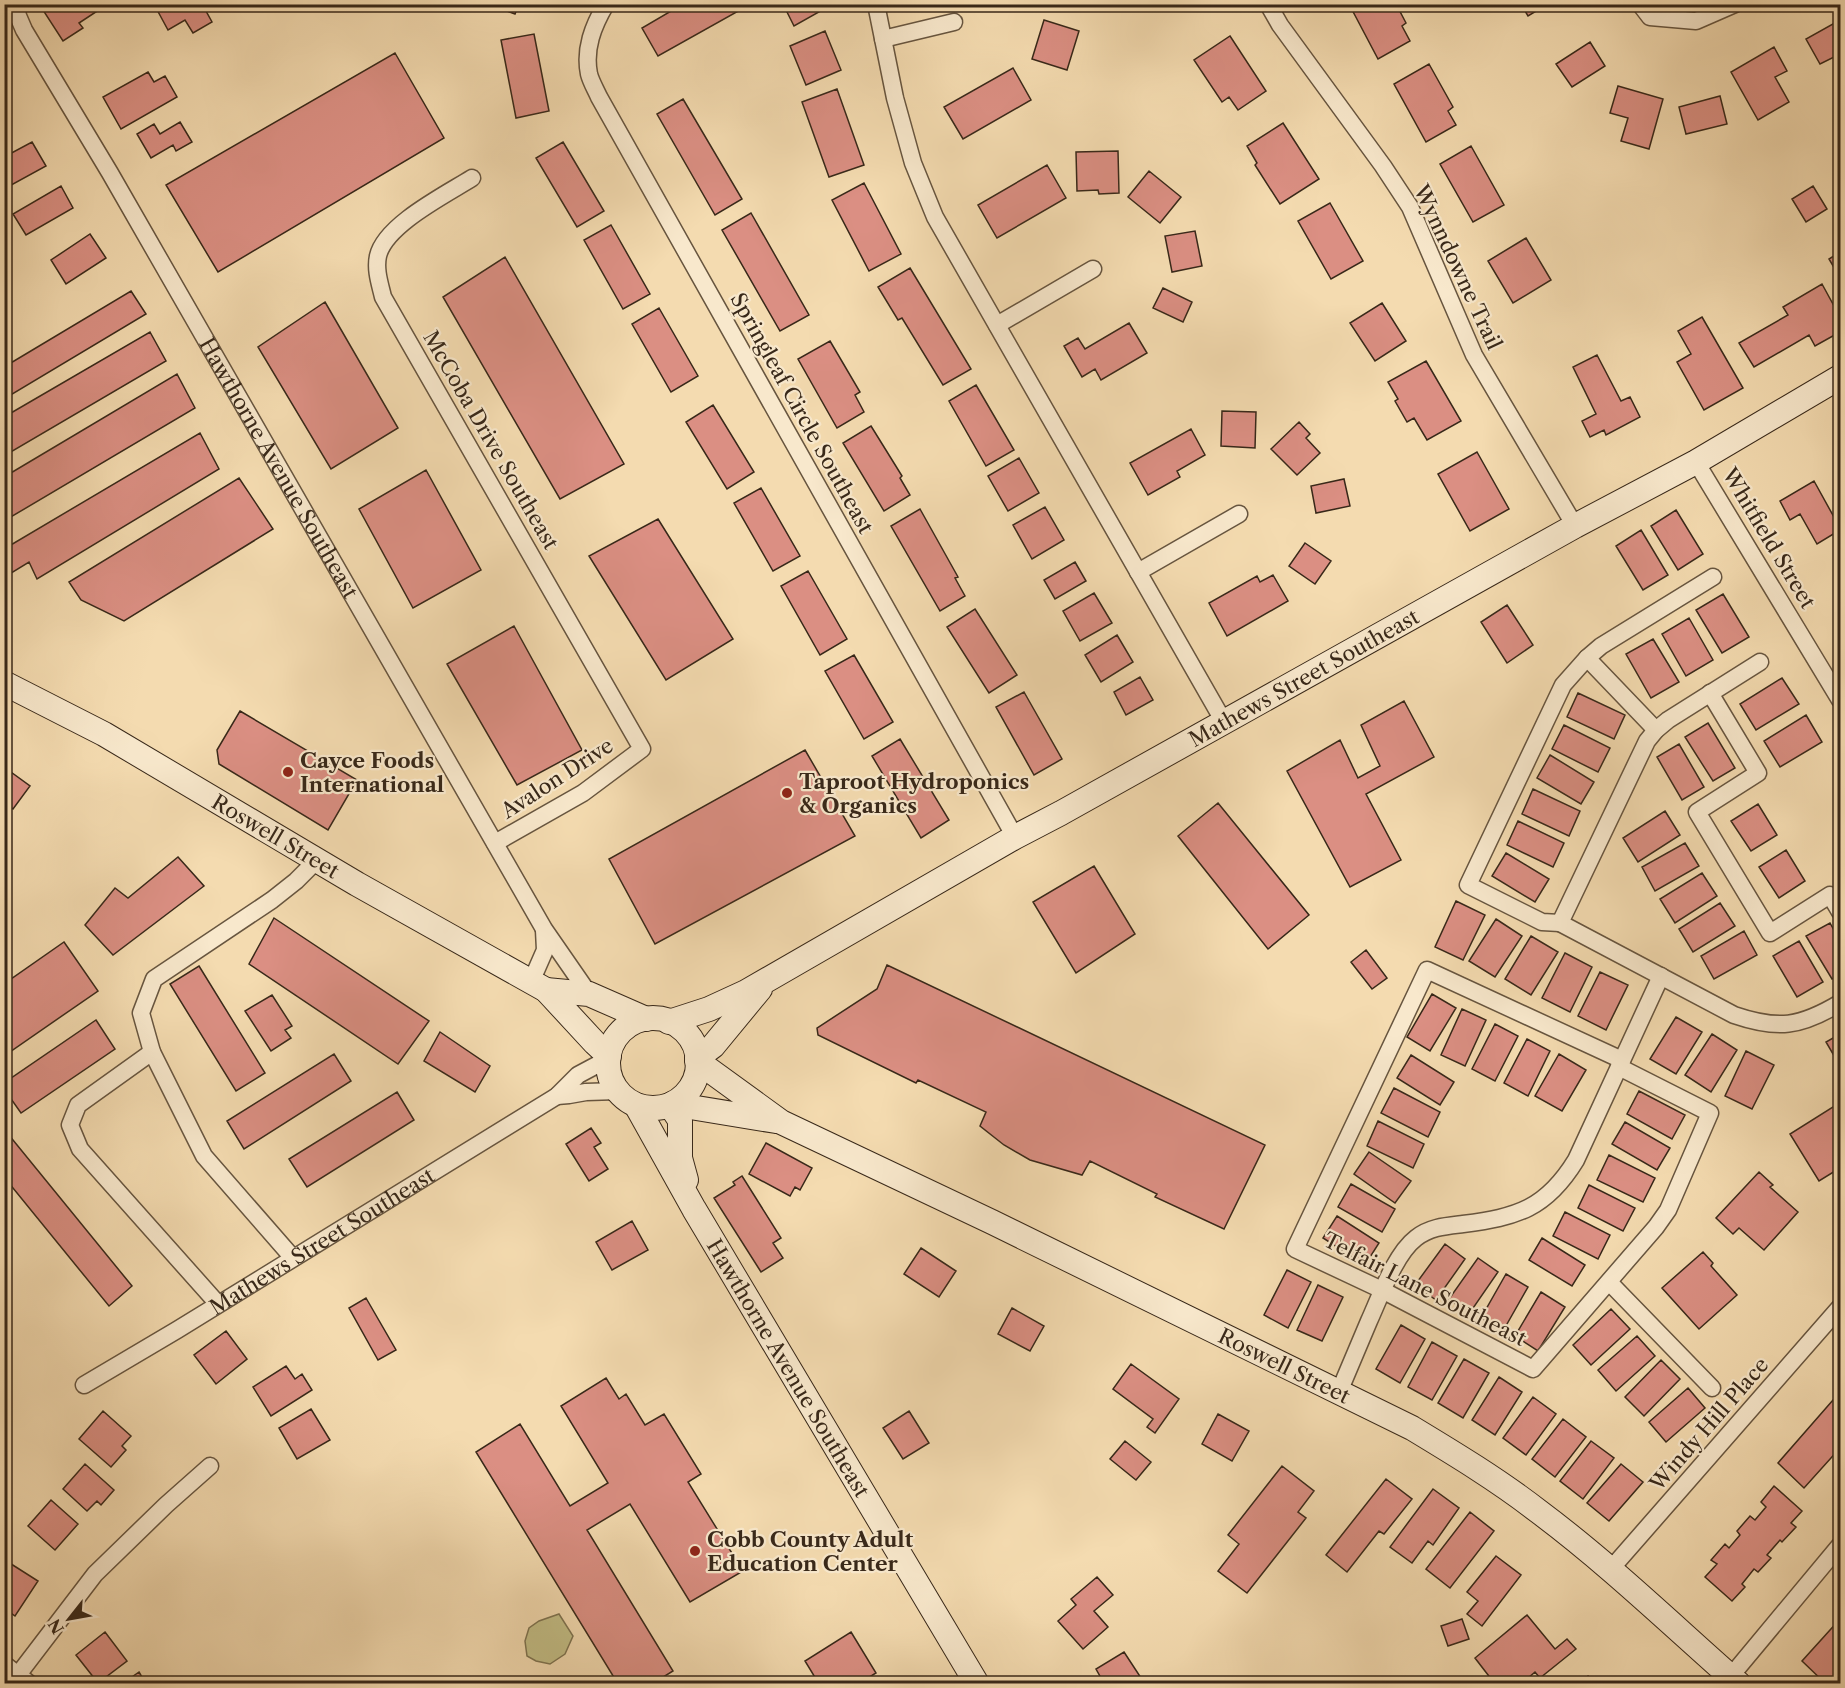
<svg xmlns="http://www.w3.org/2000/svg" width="1845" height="1688" viewBox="0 0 1845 1688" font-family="'Libre Caslon Text',serif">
	<rect width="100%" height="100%" fill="#f4dbb0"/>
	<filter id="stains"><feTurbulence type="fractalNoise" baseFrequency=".00333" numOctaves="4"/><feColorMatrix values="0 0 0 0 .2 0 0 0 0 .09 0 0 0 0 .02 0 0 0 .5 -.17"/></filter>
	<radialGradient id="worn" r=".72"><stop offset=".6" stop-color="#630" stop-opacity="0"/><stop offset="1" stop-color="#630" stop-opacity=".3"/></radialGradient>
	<path fill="#c3be86" stroke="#7e7350" stroke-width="1.5" d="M559 1614 573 1636 565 1654 550 1664 536 1661 527 1656 525 1641 529 1628 539 1621Z"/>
	<path fill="#db8f83" stroke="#382819" stroke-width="1.5" d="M45 4H108L79 23 83 28 63 41 41 7Z
		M158 4H214L215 6 206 11 212 22 193 33 185 20 168 30 155 6Z
		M488 4H519L515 14Z
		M683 4H739L742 9 658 56 642 28Z
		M783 4H824L826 8 794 26Z
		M1349 4H1396L1406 23 1402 26 1410 41 1378 59Z
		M1521 4H1548L1528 16Z
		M1044 20 1079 31 1067 70 1032 59Z
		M1840 20V64L1836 56 1820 64 1806 39Z
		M825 31 841 70 806 85 790 46Z
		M534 34 549 111 516 118 501 40Z
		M1230 36 1266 91 1238 110 1229 97 1222 102 1194 60Z
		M1590 42 1605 66 1572 87 1556 64Z
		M1774 47 1787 71 1775 77 1789 102 1758 120 1731 72Z
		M395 53 444 138 218 272 166 185Z
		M1429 64 1453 107 1448 111 1456 125 1426 142 1394 84Z
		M1013 68 1031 100 963 139 944 107Z
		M148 72 154 82 165 76 177 97 121 129 103 97Z
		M1618 86 1663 99 1649 149 1621 141 1628 118 1610 113Z
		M837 89 864 165 829 177 802 102Z
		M1720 96 1727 124 1686 134 1679 107Z
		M683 99 742 199 715 215 657 114Z
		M180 122 192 142 176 151 173 145 151 158 137 134 154 124 160 134Z
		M1283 123 1319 179 1280 204 1255 165 1257 163 1247 146Z
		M32 142 46 166 4 189V157Z
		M563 142 604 211 577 227 536 158Z
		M1471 146 1504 205 1473 222 1440 164Z
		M1118 151 1119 193 1099 194 1098 190 1077 191 1076 152Z
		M1047 165 1066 198 997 238 978 205Z
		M1149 171 1181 197 1160 223 1128 197Z
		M864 183 901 254 869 271 832 200Z
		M61 186 73 208 26 235 13 214Z
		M1813 186 1827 209 1806 222 1792 199Z
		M1330 203 1363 261 1331 279 1298 221Z
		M751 213 809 315 780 331 722 230Z
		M611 225 650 294 623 309 584 240Z
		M1195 231 1202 266 1172 272 1165 236Z
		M90 234 106 258 66 284 51 260Z
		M1526 238 1551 280 1513 303 1488 261Z
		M1840 252V278L1829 259Z
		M505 257 624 464 560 499 443 297Z
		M910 268 971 369 943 385 902 318 898 320 878 287Z
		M1822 284 1840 317V332L1815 346 1809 335 1754 367 1739 343 1788 315 1783 307Z
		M1163 288 1192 302 1183 322 1153 308Z
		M131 291 146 314 4 399V367Z
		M325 302 398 428 331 469 258 347Z
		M1382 303 1406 341 1375 361 1350 323Z
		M659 308 698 376 671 392 632 324Z
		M1702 317 1743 388 1704 410 1677 362 1691 354 1678 331Z
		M1129 323 1147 353 1101 380 1095 369 1082 377 1064 346 1078 338 1085 349Z
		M150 332 166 361 4 456V417Z
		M830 341 860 392 855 395 864 412 837 428 798 359Z
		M1597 355 1621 401 1630 397 1640 417 1606 435 1604 430 1590 437 1582 421 1596 414 1573 367Z
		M1426 361 1461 421 1427 440 1414 418 1407 422 1395 401 1398 399 1388 382Z
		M177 374 195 408 4 521V477Z
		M976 385 1014 450 986 466 949 401Z
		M713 405 754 472 727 489 686 422Z
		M1222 411 1256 412 1255 448 1221 446Z
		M1299 422 1310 434 1306 438 1320 453 1297 475 1271 449Z
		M871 426 902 476 900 478 910 495 884 511 843 443Z
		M1191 429 1205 455 1177 471 1180 477 1148 495 1130 463Z
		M200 433 219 469 37 579 29 562 8 575 4 568V549Z
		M1477 452 1509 509 1470 531 1438 474Z
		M1019 458 1039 493 1008 511 988 476Z
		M426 470 481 570 413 608 359 509Z
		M239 478 273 529 124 621 81 600 69 582Z
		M1344 479 1350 506 1316 513 1311 486Z
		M1814 481 1840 528V530L1817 544 1800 514 1790 520 1780 501Z
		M761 488 800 556 773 571 734 503Z
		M1045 507 1064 540 1032 559 1013 525Z
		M920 509 958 577 955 578 965 596 940 611 891 526Z
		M1676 510 1703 554 1678 570 1651 526Z
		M658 519 733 639 666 680 589 556Z
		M1641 530 1668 575 1643 590 1616 546Z
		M1305 543 1331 561 1315 584 1289 566Z
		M1075 562 1086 581 1055 599 1044 580Z
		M808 571 847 639 820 655 781 586Z
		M1273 575 1288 601 1227 636 1209 603 1257 576 1260 582Z
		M1094 593 1112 623 1080 641 1063 611Z
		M1723 594 1749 637 1722 653 1696 610Z
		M1507 605 1533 645 1507 663 1481 622Z
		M975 609 1017 675 989 693 947 627Z
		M1689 618 1713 660 1686 676 1662 634Z
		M514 626 582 750 517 785 447 664Z
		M1117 635 1133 662 1101 682 1085 655Z
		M1653 639 1679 682 1651 698 1626 654Z
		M854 655 893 722 864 739 825 671Z
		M1140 677 1153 700 1126 715 1114 692Z
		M1782 678 1799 704 1756 730 1740 704Z
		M1024 692 1062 759 1034 775 996 707Z
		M1578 693 1625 715 1614 739 1567 717Z
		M1404 701 1434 757 1366 794 1401 860 1350 887 1287 771 1340 740 1358 778 1380 766 1361 725Z
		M240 711 357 780 328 830 219 764 217 750Z
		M1806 715 1822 742 1780 767 1764 741Z
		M1708 723 1735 768 1713 781 1685 737Z
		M1564 725 1610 748 1598 772 1552 749Z
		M900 739 949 820 921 838 872 756Z
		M1679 744 1704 787 1682 800 1657 757Z
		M805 750 855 836 655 944 609 859Z
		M1550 755 1594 782 1581 804 1537 778Z
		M4 767 30 786 13 809 4 803Z
		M1533 789 1580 811 1569 836 1522 814Z
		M1218 803 1309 915 1268 949 1178 836Z
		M1758 804 1777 835 1751 851 1731 821Z
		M1665 811 1680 835 1638 862 1623 838Z
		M1518 821 1564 843 1553 867 1507 845Z
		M1685 843 1699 866 1655 891 1642 867Z
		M1786 850 1805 881 1779 898 1759 867Z
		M1506 853 1549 879 1535 902 1492 876Z
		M178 857 204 886 113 955 85 925 115 888 128 898Z
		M1094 866 1135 934 1076 973 1033 902Z
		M1702 873 1717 896 1675 923 1660 899Z
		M1456 901 1485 915 1463 960 1435 947Z
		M1720 903 1735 926 1693 952 1679 929Z
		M274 918 429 1021 398 1064 249 964Z
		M1496 919 1522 936 1495 977 1469 961Z
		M1830 923 1840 941V975L1832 979 1806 936Z
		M1744 931 1757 955 1714 979 1701 956Z
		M1531 936 1558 952 1531 995 1505 979Z
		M1799 941 1823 982 1797 997 1773 956Z
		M64 942 98 991 4 1056V984Z
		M1366 950 1387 978 1372 989 1351 962Z
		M1565 953 1592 967 1570 1012 1542 998Z
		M887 965 1265 1145 1224 1229 1155 1197 1157 1194 1090 1161 1082 1175 1030 1160 1004 1145 980 1126 986 1112 918 1080 916 1083 818 1035 817 1028 877 989Z
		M199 966 265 1073 236 1091 170 984Z
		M1600 972 1628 985 1606 1030 1578 1016Z
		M1432 994 1456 1008 1430 1051 1407 1037Z
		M272 995 292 1026 285 1030 291 1038 271 1051 245 1011Z
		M1462 1009 1486 1020 1465 1066 1441 1055Z
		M1676 1017 1702 1032 1676 1074 1650 1059Z
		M96 1020 115 1049 21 1113 4 1089V1083Z
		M1495 1024 1518 1036 1495 1081 1472 1069Z
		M440 1032 490 1066 475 1092 424 1061Z
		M1712 1034 1737 1050 1711 1092 1685 1075Z
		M1840 1034V1066L1826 1042Z
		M1527 1039 1550 1051 1528 1096 1504 1083Z
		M1746 1051 1774 1065 1752 1109 1725 1096Z
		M334 1054 351 1081 244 1149 227 1121Z
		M1559 1054 1586 1070 1562 1111 1535 1096Z
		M1411 1055 1454 1082 1440 1105 1397 1078Z
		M1394 1088 1440 1112 1428 1137 1381 1113Z
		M1639 1091 1685 1115 1672 1139 1627 1114Z
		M397 1092 414 1120 307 1187 289 1159Z
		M1836 1105 1840 1113V1168L1819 1181 1790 1134Z
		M1378 1121 1424 1144 1413 1168 1367 1146Z
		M1625 1122 1670 1148 1657 1170 1612 1144Z
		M591 1128 601 1143 594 1147 608 1169 589 1181 566 1144Z
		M4 1129 132 1286 109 1306 4 1177Z
		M766 1143 812 1168 800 1190 795 1187 790 1196 749 1174Z
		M1369 1152 1411 1181 1395 1203 1354 1174Z
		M1609 1155 1655 1178 1643 1202 1597 1180Z
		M1759 1172 1773 1185 1770 1187 1798 1212 1764 1250 1739 1228 1733 1234 1716 1218Z
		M742 1176 781 1238 773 1243 783 1258 761 1272 714 1198 735 1185 733 1182Z
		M1351 1184 1395 1209 1382 1232 1338 1207Z
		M1589 1185 1635 1208 1623 1231 1578 1208Z
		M1565 1212 1610 1235 1598 1259 1553 1236Z
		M1337 1216 1379 1243 1365 1265 1323 1238Z
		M632 1221 648 1250 612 1270 596 1242Z
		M1542 1238 1585 1265 1572 1286 1529 1260Z
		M1445 1244 1465 1259 1436 1300 1415 1285Z
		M921 1248 956 1271 939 1297 904 1274Z
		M1703 1252 1713 1263 1711 1266 1737 1295 1699 1329 1662 1288Z
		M1478 1258 1498 1272 1469 1314 1449 1299Z
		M1287 1270 1311 1282 1288 1328 1264 1315Z
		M1506 1274 1528 1287 1503 1331 1481 1318Z
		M1318 1285 1343 1297 1322 1341 1297 1330Z
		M1541 1292 1565 1307 1538 1351 1515 1336Z
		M366 1298 396 1350 378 1360 349 1308Z
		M1012 1308 1044 1326 1030 1351 998 1334Z
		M1611 1309 1630 1329 1591 1365 1573 1345Z
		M1401 1325 1425 1339 1400 1383 1376 1369Z
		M226 1331 247 1359 216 1384 194 1355Z
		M1637 1336 1655 1356 1616 1391 1598 1370Z
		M1432 1342 1457 1356 1432 1400 1408 1387Z
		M1464 1359 1489 1373 1463 1418 1438 1403Z
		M1661 1360 1680 1379 1644 1416 1625 1397Z
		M1131 1364 1179 1399 1155 1433 1147 1427 1153 1419 1113 1389Z
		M286 1366 295 1379 302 1374 312 1390 271 1416 253 1387Z
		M1499 1377 1522 1392 1495 1435 1472 1420Z
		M606 1378 619 1399 626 1394 645 1425 664 1414 701 1474 688 1482 743 1571 690 1602 630 1504 587 1530 673 1671 652 1684H618L476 1452 520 1424 570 1506 608 1483 561 1406Z
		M1688 1388 1705 1408 1666 1442 1649 1422Z
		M1840 1392V1448L1804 1488 1778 1463Z
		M1533 1397 1556 1414 1526 1455 1503 1438Z
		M311 1409 330 1440 297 1459 279 1428Z
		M103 1411 131 1436 122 1446 126 1450 111 1467 79 1439Z
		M909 1411 929 1443 903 1459 883 1428Z
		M1218 1414 1249 1431 1232 1461 1202 1444Z
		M1563 1419 1586 1437 1555 1477 1532 1459Z
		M1125 1441 1151 1462 1136 1480 1110 1459Z
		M1591 1441 1614 1458 1583 1499 1560 1481Z
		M85 1464 114 1490 101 1505 97 1501 87 1511 63 1489Z
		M1621 1464 1643 1482 1609 1521 1587 1503Z
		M1282 1466 1314 1491 1298 1512 1306 1518 1247 1593 1218 1571 1239 1544 1228 1535Z
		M1386 1479 1412 1499 1384 1534 1379 1531 1347 1572 1326 1555Z
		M1774 1486 1802 1511 1791 1523 1796 1527 1782 1542 1780 1540 1767 1555 1771 1558 1758 1572 1754 1569 1742 1584 1745 1587 1732 1601 1705 1577 1717 1564 1711 1560 1725 1544 1729 1548 1740 1535 1737 1531 1750 1516 1755 1520 1766 1507 1761 1502Z
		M1433 1489 1459 1508 1433 1545 1428 1541 1412 1563 1390 1547Z
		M51 1500 78 1524 55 1550 28 1526Z
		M1470 1512 1494 1531 1450 1588 1426 1569Z
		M1496 1556 1521 1575 1482 1626 1467 1614 1478 1601 1467 1592Z
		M8 1562 38 1581 15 1616 4 1608V1567Z
		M1097 1577 1113 1595 1094 1611 1108 1627 1083 1649 1058 1621 1076 1605 1071 1599Z
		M1527 1615 1555 1649 1567 1639 1576 1649 1540 1678 1535 1672 1521 1684H1495L1475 1658Z
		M1462 1619 1469 1639 1448 1646 1441 1626Z
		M1840 1619V1677L1834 1684H1826L1802 1661Z
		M105 1632 127 1661 98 1683 76 1655Z
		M851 1632 876 1673 858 1684H819L805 1661Z
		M1124 1652 1145 1684H1092L1101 1678 1096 1669Z
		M139 1672 146 1684H122Z
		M1588 1676 1595 1684H1580Z"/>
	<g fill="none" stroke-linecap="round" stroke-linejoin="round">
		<defs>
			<g id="street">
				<path id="s1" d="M16 4 18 16 24 30 110 173 544 929 589 994"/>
				<path d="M606 4C593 26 584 49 589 74 591 82 596 90 599 97L1015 837"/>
				<path d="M876 4 895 98 913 163 935 217 1224 722"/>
				<path d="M1268 4 1280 25 1383 166 1410 207 1474 355 1575 526"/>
				<path d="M1640 4 1650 17 1696 21 1735 4"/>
				<path d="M883 39 954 22"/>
				<path d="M472 178C445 195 385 225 378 256 375 270 380 284 383 297L642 749 583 793 495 843"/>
				<path d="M997 325 1093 269"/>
				<path d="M1696 462 1840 700"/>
				<path d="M1138 572 1239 514"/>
				<path d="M1587 658 1656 730"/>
				<path d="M1760 662 1668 720 1656 730 1647 741 1560 923 1734 1015C1778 1030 1800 1027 1840 1003"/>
				<path d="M1710 693 1758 773 1697 812 1770 933 1830 895 1840 912"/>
				<path d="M1560 923 1542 922 1468 885 1563 685 1587 658 1601 646 1713 577"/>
				<path d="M531 982 545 950 544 930"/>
				<path d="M152 1052 78 1105 70 1125 80 1149 218 1304"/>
				<path d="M1619 1067 1710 1113 1668 1210 1656 1227 1533 1369 1382 1290 1295 1249 1427 970 1622 1060"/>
				<path d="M557 1096 569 1095 586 1092 618 1091"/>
				<path d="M293 1258 204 1156 152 1052 141 1013 154 979 272 900 296 881 317 860"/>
				<path d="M1609 1282 1712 1388"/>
				<path id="s2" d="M84 1385 177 1330 557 1096 578 1075 608 1059"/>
				<path d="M1339 1392C1349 1368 1359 1345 1369 1321 1380 1297 1395 1254 1416 1238 1430 1227 1446 1226 1463 1224 1517 1217 1546 1209 1576 1160L1661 976"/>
				<path d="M1610 1570 1840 1307"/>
				<path d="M4 1664 30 1684"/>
				<path d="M1731 1676 1840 1545"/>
				<path d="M11 1684 95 1574 166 1505 210 1466"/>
			</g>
			<g id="secondary">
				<path id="s3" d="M4 683 104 734 357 884 546 990 595 1043 609 1056"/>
				<path d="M546 990 589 994 646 1019"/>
				<circle cx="653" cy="1063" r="45"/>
				<path id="s4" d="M669 1022 709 1009 746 992 1015 837 1061 813 1575 526 1696 462 1840 377"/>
				<path d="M697 1058 713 1046 760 989"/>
				<path id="s5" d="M697 1061 781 1122 992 1222 1412 1428C1455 1454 1498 1480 1538 1511 1609 1564 1673 1626 1739 1684"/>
				<path d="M672 1104 776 1121"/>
				<path id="s6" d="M636 1105 694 1209 977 1684"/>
				<path d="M670 1105 680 1120V1158L686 1180"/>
			</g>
		</defs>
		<use href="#street" stroke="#67553f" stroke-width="19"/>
		<use href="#secondary" stroke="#382819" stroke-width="26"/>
		<use href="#street" stroke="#f8e8cc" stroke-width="16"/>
		<use href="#secondary" stroke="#f8e8cc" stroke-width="24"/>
	</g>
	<g fill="#8f2418" stroke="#f8e8cc" stroke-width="2">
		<circle cx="288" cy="772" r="6"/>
		<circle cx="787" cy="793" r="6"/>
		<circle cx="695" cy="1551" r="6"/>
	</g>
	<g text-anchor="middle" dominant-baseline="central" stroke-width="4.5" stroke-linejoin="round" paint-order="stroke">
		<g font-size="21" fill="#382819" stroke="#f8e8cc">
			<text transform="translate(1458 267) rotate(65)">Wynndowne Trail</text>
			<text transform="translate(802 413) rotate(61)">Springleaf Circle Southeast</text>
			<text transform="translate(491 440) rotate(60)">McCoba Drive Southeast</text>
			<text stroke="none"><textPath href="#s1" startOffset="534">Hawthorne Avenue Southeast</textPath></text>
			<text transform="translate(1769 538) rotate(59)">Whitfield Street</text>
			<text stroke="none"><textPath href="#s4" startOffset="723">Mathews Street Southeast</textPath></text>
			<text transform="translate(557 778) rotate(-33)">Avalon Drive</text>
			<text stroke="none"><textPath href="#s3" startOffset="312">Roswell Street</textPath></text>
			<text stroke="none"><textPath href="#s2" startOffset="278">Mathews Street Southeast</textPath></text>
			<text transform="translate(1425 1289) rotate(27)">Telfair Lane Southeast</text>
			<text stroke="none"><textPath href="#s5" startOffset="663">Roswell Street</textPath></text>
			<text stroke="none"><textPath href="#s6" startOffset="304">Hawthorne Avenue Southeast</textPath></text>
			<text transform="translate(1709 1424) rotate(-49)">Windy Hill Place</text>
		</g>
		<g font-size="21" font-weight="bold" fill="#382819" stroke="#f8e8cc" text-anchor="start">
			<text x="300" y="760">Cayce Foods<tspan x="300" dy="24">International</tspan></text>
			<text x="799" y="781">Taproot Hydroponics<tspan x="799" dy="24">&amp; Organics</tspan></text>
			<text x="707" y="1539">Cobb County Adult<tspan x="707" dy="24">Education Center</tspan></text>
		</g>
	</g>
	<rect width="1845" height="1688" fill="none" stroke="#f4dbb0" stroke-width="24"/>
	<rect x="6" y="6" width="1833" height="1676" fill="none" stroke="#382819" stroke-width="3"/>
	<rect x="12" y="12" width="1821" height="1664" fill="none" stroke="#382819" stroke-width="1.5"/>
	<g transform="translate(69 1619) rotate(239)" stroke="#f8e8cc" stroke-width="4.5" paint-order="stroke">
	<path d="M0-4.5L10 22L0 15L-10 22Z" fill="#382819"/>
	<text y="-9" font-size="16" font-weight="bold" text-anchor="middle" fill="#382819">N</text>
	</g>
	<rect width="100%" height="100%" filter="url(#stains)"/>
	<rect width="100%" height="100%" fill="url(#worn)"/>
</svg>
